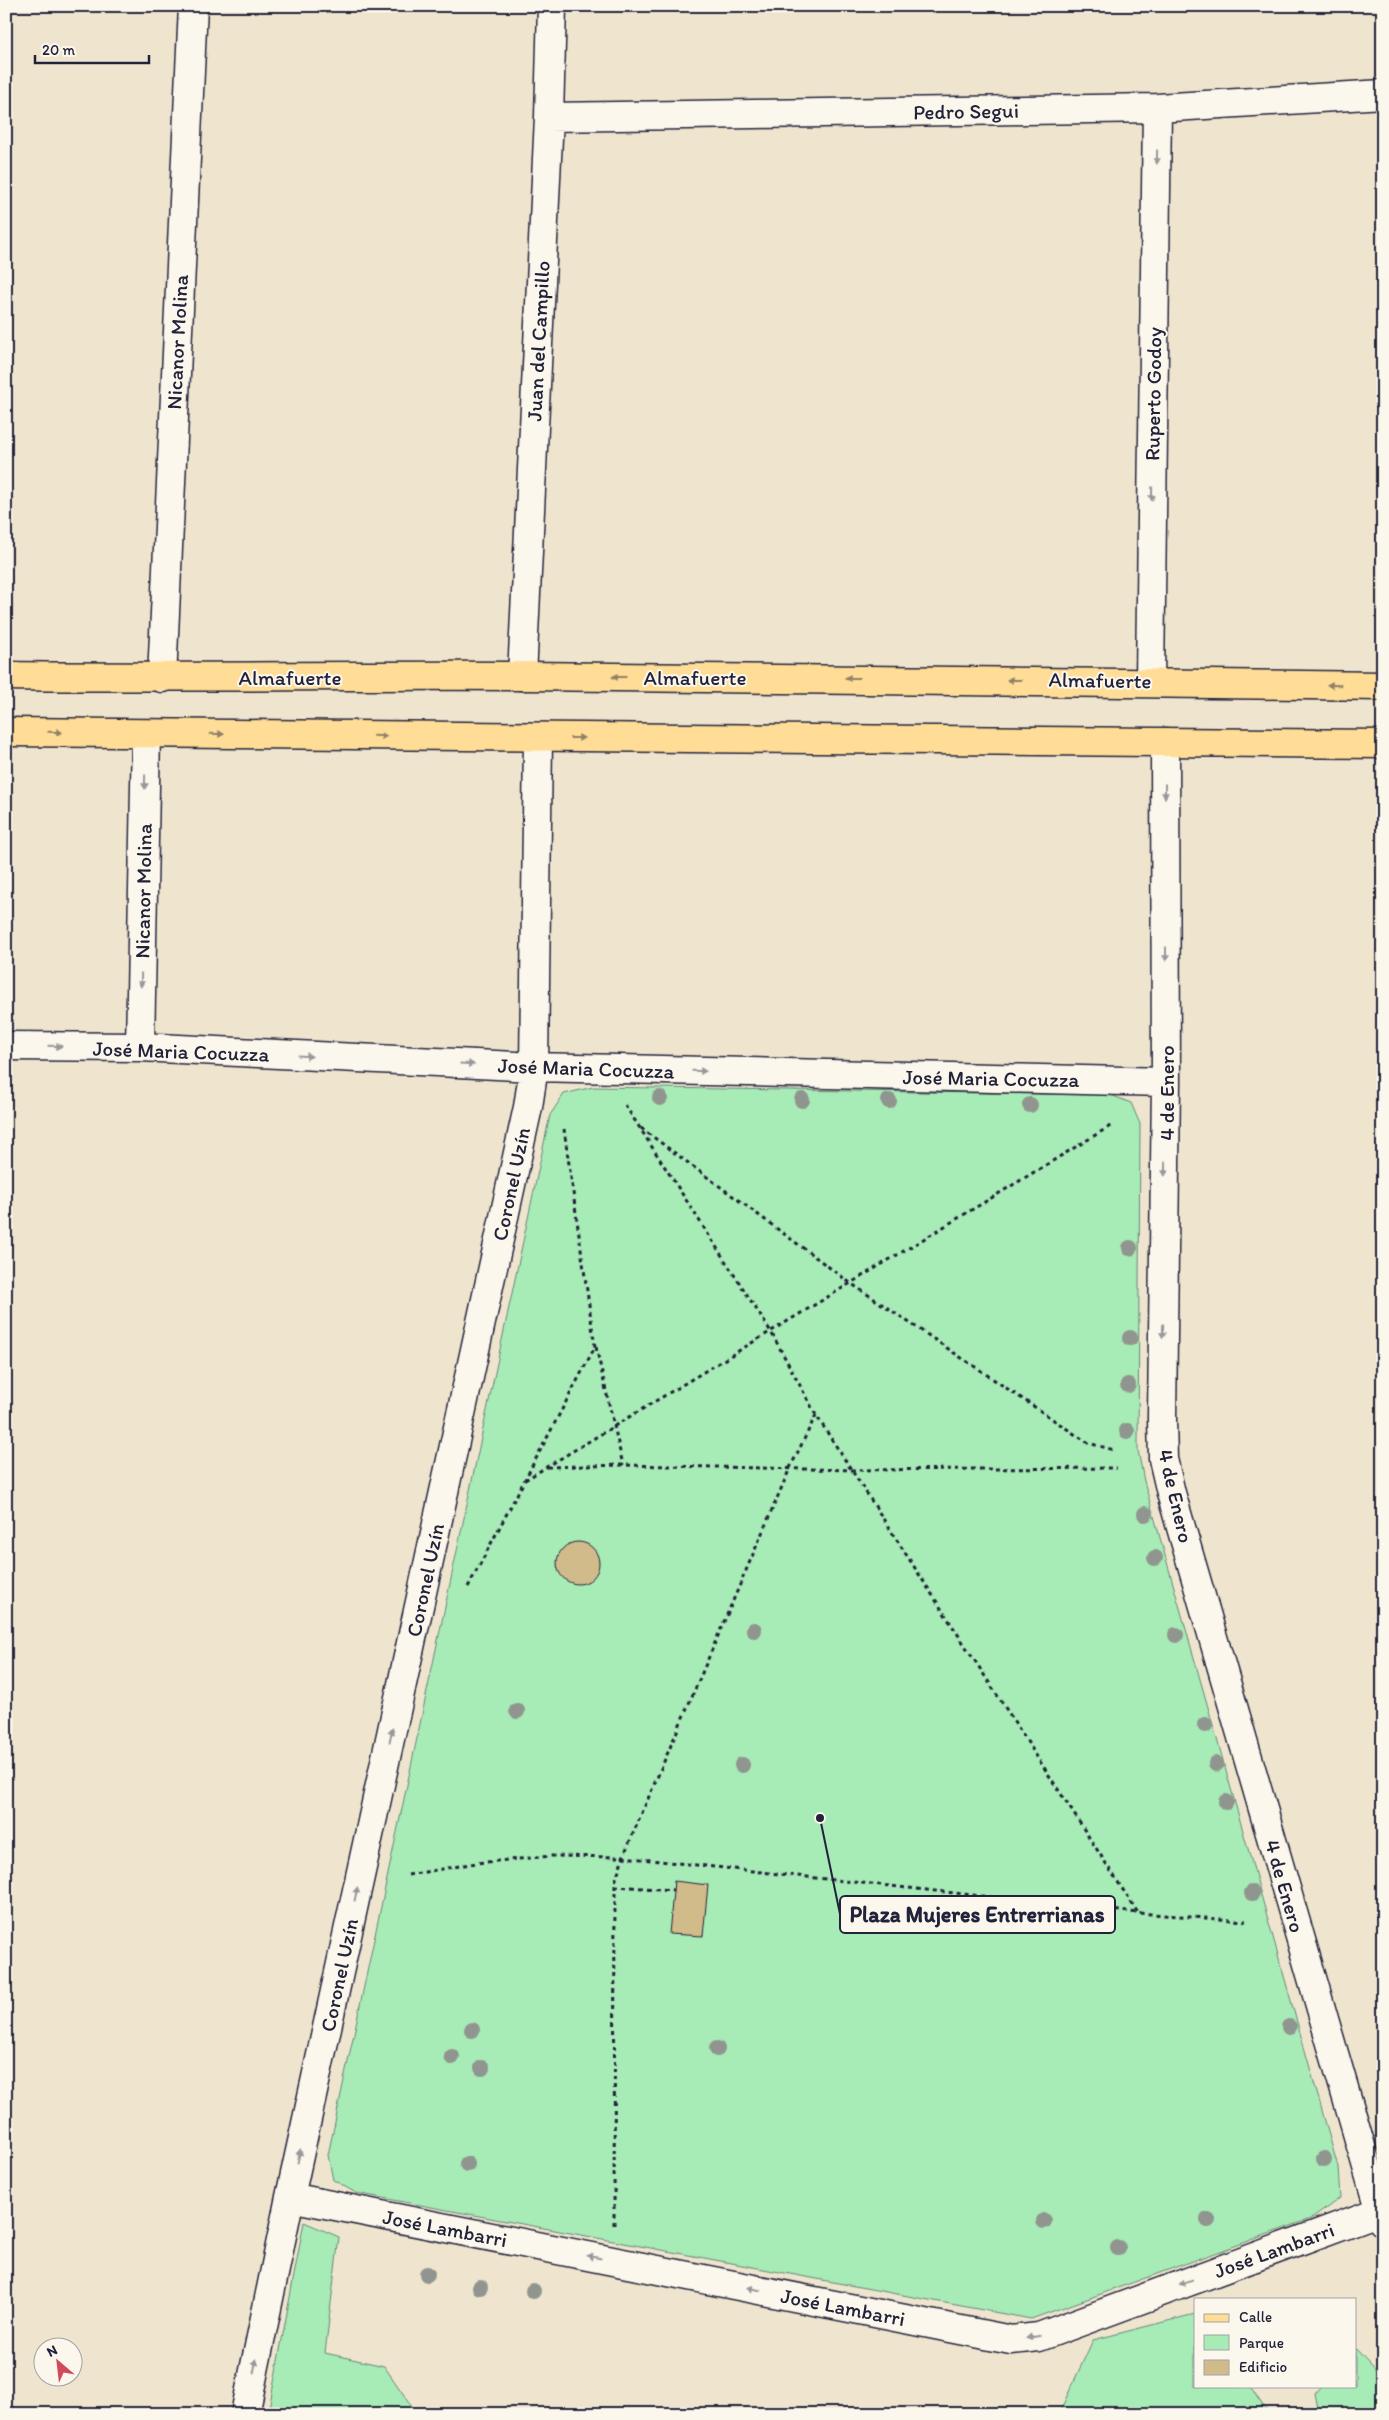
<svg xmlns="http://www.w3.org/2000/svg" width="1389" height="2420" viewBox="0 0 1389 2420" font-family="Itim,sans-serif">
	<rect width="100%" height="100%" fill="#efe5cf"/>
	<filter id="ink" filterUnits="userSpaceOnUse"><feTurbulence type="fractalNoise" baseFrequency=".02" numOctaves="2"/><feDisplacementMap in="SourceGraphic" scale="10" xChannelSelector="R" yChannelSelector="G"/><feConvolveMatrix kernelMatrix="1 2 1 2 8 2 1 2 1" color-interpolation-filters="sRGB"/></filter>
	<g filter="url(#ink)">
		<path fill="#a7ebb6" stroke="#648678" d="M593 1087 1111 1095 1131 1103 1140 1124 1138 1450 1144 1481 1338 2167 1340 2198 1313 2218 1031 2319 356 2193 333 2180 328 2155 550 1115 564 1094Z
			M304 2222 339 2237 325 2353 384 2366 417 2414H268Z
			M1195 2314V2386H1249L1269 2414H1056L1061 2409 1093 2340Z
			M1355 2348 1381 2376 1383 2414H1319L1315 2393 1321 2386H1355Z"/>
		<path fill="#d2bb8a" stroke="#22223b" d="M557 1563a21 21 0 1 1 42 0a21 21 0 1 1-42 0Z
			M674 1881 708 1885 703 1936 669 1934Z"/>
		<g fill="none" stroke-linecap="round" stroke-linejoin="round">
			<defs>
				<path id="street" d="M549 117 1157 108 1383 94
					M522 676 549 117 552 6
					M162 678 193 6
					M1150 681 1157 108
					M1165 742 1166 1082 1162 1419 1163 1459 1171 1493 1383 2222
					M6 1046 140 1047 534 1067 1166 1082
					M140 1047 146 734
					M290 2197 1011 2340 1039 2337 1380 2211
					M245 2414 290 2197 528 1107 534 1067 538 738"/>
				<path id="primary" d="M6 676C179 678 352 675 525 676 811 677 1097 680 1383 686
					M6 732 1383 744"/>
			</defs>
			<use href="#street" stroke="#22223b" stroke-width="31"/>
			<use href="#primary" stroke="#22223b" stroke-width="31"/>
			<path stroke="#22223b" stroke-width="3" stroke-dasharray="4 4" stroke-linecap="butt" d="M625 1105 771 1332 816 1415 1138 1913
				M641 1128 849 1282 1088 1443 1114 1450
				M596 1347 623 1465
				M547 1467 623 1465 853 1470 1117 1468
				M525 1480 1112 1125
				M468 1587 595 1347 564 1129
				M408 1875 476 1863 551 1856 623 1857 1138 1913 1246 1921
				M615 1886 673 1890
				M614 2225 615 1882 623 1857 790 1468 816 1415"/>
			<use href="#street" stroke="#fbf7ec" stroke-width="28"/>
			<use href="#primary" stroke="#ffdd96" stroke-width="28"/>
		</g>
		<g fill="#90958f">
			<circle cx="660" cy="1098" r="8"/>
			<circle cx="802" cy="1100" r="8"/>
			<circle cx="889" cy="1101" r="8"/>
			<circle cx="1030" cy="1105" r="8"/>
			<circle cx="1130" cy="1248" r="8"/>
			<circle cx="1130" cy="1338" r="8"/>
			<circle cx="1128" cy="1385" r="8"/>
			<circle cx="1127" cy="1431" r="8"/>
			<circle cx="1145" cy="1514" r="8"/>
			<circle cx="1155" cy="1558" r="8"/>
			<circle cx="754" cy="1630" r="8"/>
			<circle cx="1176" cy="1635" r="8"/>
			<circle cx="517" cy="1711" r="8"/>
			<circle cx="1205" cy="1725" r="8"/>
			<circle cx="1216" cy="1764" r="8"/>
			<circle cx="742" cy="1765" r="8"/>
			<circle cx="1226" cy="1802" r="8"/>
			<circle cx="1252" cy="1893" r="8"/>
			<circle cx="1289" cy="2027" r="8"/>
			<circle cx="472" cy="2030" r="8"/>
			<circle cx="717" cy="2049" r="8"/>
			<circle cx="452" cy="2057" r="8"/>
			<circle cx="482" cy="2068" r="8"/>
			<circle cx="1324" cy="2159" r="8"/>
			<circle cx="467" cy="2164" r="8"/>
			<circle cx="1208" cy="2220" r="8"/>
			<circle cx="1044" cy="2221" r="8"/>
			<circle cx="1118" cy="2248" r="8"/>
			<circle cx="427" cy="2274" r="8"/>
			<circle cx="480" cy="2287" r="8"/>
			<circle cx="533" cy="2291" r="8"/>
		</g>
		<defs><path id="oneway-solid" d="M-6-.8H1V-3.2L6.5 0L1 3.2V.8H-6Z" transform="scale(1.25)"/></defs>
		<g fill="#99979c">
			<use href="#oneway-solid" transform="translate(1157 157) rotate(91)"/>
			<use href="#oneway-solid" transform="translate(1152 494) rotate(91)"/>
			<use href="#oneway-solid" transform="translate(145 782) rotate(91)"/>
			<use href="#oneway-solid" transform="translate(1165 791) rotate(90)"/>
			<use href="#oneway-solid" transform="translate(1166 954) rotate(90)"/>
			<use href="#oneway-solid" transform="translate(141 980) rotate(91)"/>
			<use href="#oneway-solid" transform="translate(55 1046) rotate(1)"/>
			<use href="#oneway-solid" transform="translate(305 1056) rotate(3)"/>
			<use href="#oneway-solid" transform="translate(467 1064) rotate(3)"/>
			<use href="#oneway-solid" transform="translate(699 1071) rotate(1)"/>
			<use href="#oneway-solid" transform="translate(1165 1169) rotate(91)"/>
			<use href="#oneway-solid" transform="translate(1163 1331) rotate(91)"/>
			<use href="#oneway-solid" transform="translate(391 1735) rotate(-78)"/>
			<use href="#oneway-solid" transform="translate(356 1894) rotate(-78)"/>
			<use href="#oneway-solid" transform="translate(299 2156) rotate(-78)"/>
			<use href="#oneway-solid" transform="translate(594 2257) rotate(-169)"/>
			<use href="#oneway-solid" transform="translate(1186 2282) rotate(160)"/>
			<use href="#oneway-solid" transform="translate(754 2289) rotate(-169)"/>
			<use href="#oneway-solid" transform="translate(1033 2337) rotate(170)"/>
			<use href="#oneway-solid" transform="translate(255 2366) rotate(-78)"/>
		</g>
		<g fill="#908068">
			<use href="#oneway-solid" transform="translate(619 677) rotate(-180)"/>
			<use href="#oneway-solid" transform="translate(852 678) rotate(-180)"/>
			<use href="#oneway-solid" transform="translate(1014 680) rotate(-180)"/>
			<use href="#oneway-solid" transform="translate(1334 685) rotate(-179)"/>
			<use href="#oneway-solid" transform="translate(55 732) rotate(1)"/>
			<use href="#oneway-solid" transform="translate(217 734) rotate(1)"/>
			<use href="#oneway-solid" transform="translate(380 736) rotate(1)"/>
			<use href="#oneway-solid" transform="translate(577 738)"/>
		</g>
	</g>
	<g text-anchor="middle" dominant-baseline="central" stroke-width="4" stroke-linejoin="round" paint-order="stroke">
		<g font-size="21" fill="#22223b" stroke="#fbf7ec">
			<text transform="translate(966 111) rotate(-1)">Pedro Segui</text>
			<text transform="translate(538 341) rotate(-87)">Juan del Campillo</text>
			<text transform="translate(177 342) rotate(-87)">Nicanor Molina</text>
			<text transform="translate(1153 394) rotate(-89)">Ruperto Godoy</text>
			<text x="290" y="677">Almafuerte</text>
			<text x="695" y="677">Almafuerte</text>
			<text transform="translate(1100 680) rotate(1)">Almafuerte</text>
			<text transform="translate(143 891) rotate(-89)">Nicanor Molina</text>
			<text transform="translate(181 1051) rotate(2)">José Maria Cocuzza</text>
			<text transform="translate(586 1068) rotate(2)">José Maria Cocuzza</text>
			<text transform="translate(991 1078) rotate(1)">José Maria Cocuzza</text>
			<text transform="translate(1166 1093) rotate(-90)">4 de Enero</text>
			<text transform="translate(511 1184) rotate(-78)">Coronel Uzín</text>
			<text transform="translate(1176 1496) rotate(77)">4 de Enero</text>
			<text transform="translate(425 1580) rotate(-78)">Coronel Uzín</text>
			<text transform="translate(1285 1886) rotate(74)">4 de Enero</text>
			<text transform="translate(339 1975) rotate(-78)">Coronel Uzín</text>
			<text transform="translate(445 2228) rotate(11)">José Lambarri</text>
			<text transform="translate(1274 2250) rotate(-20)">José Lambarri</text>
			<text transform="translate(843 2307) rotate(11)">José Lambarri</text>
		</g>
	</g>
	<path fill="none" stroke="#22223b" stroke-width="2" d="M820 1818L840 1914"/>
	<circle fill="#22223b" stroke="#fbf7ec" stroke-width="2" cx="820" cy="1818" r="5"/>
	<rect fill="#fbf7ec" stroke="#22223b" stroke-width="2" x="840" y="1896" width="275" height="37" rx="5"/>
	<g font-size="22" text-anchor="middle" font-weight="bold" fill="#22223b">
		<text x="977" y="1922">Plaza Mujeres Entrerrianas</text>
	</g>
	<rect width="1389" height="2420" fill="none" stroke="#fbf7ec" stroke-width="25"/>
	<rect x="12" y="12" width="1364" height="2395" fill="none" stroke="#22223b" stroke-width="2" filter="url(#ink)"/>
	<rect x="1194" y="2298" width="162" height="90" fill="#fbf7ec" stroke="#a4a2a5"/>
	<rect x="1204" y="2314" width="25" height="8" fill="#ffdd96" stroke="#a4a2a5"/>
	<text x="1239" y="2322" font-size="15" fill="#22223b">Calle</text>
	<rect x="1204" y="2335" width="25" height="15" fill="#a7ebb6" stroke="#a4a2a5"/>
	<text x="1239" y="2348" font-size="15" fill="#22223b">Parque</text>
	<rect x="1204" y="2360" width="25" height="15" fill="#d2bb8a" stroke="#a4a2a5"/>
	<text x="1239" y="2372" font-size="15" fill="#22223b">Edificio</text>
	<g transform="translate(58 2362) rotate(332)"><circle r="24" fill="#fbf7ec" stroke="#a4a2a5"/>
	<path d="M0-4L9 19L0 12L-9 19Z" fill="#d1495b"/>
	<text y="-8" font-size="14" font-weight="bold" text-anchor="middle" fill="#22223b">N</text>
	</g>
	<path d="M35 55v8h114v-8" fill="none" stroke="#22223b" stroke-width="2.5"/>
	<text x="42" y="55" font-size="15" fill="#22223b" stroke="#fbf7ec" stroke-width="4" paint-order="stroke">20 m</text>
</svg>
